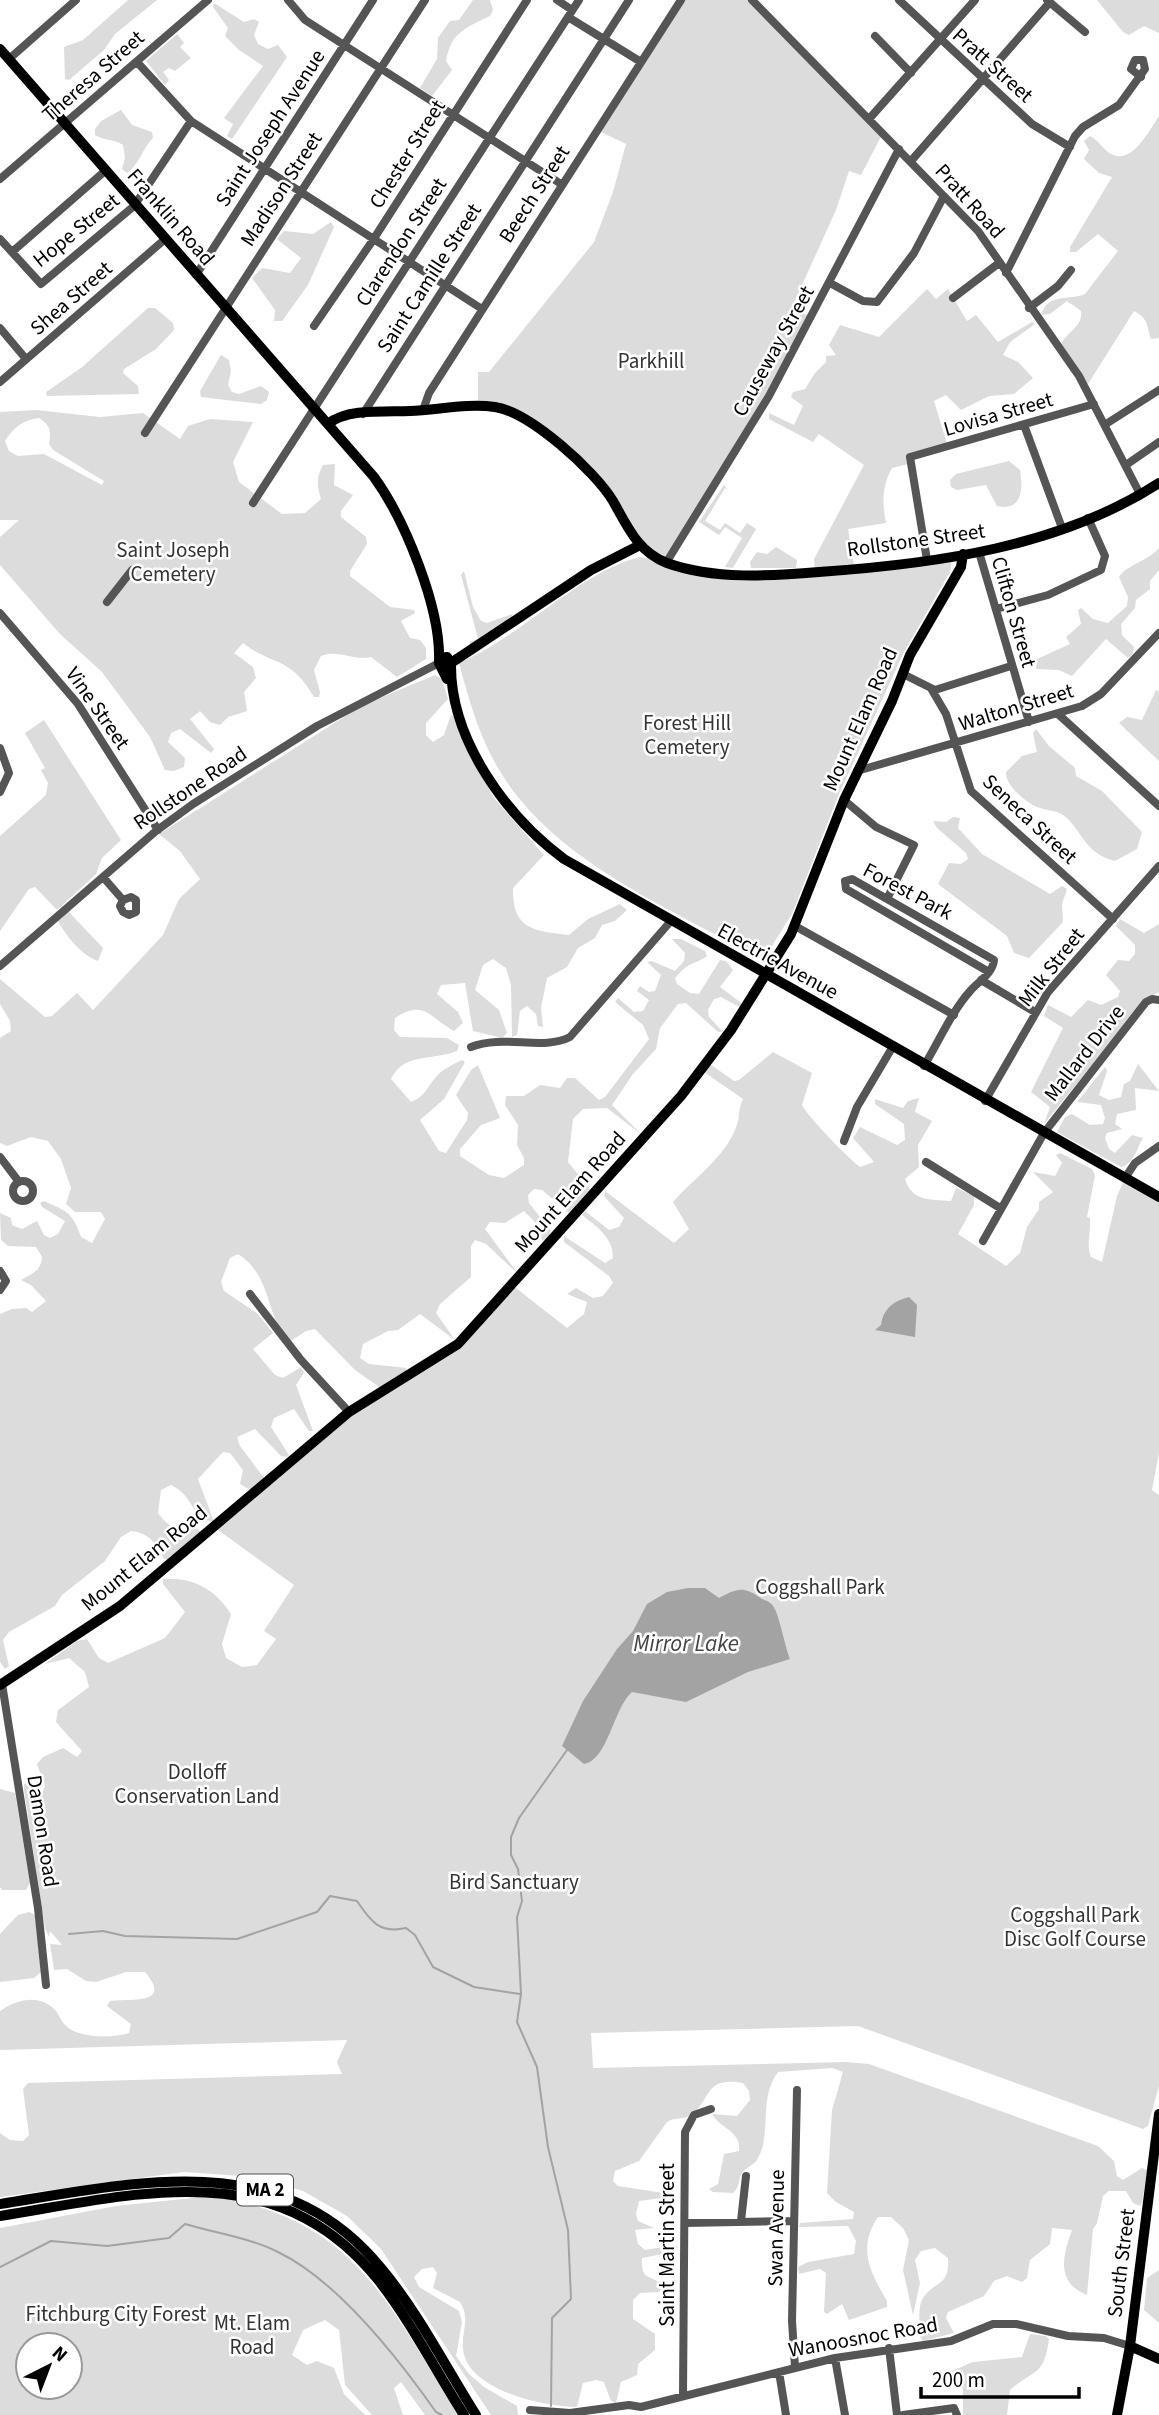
<svg xmlns="http://www.w3.org/2000/svg" width="1159" height="2415" viewBox="0 0 1159 2415" font-family="'Source Sans 3',sans-serif">
	<rect width="100%" height="100%" fill="#fff"/>
	<path fill="#dcdcdc" fill-rule="evenodd" d="M128 0H157L115 34 104 50 69 80 65 79 64 47 83 40Z
		M473 0H490L493 10 490 16C468 27 451 31 446 61L452 70 432 96 420 88 437 59 438 38 450 21 459 20Z
		M681 0H752L883 133 861 175 849 171 836 210 792 307 812 318 666 563 647 552 597 479 520 418 478 406V372H489L594 242 613 192 626 144 597 130Z
		M1097 0H1159V33L1144 26 1129 35 1123 32Z
		M214 3 244 22 254 19 259 22 254 35 258 44 268 49 278 45 287 57 232 139 227 136 233 124 224 118 263 66 239 50 225 36 228 28 213 7Z
		M177 34 184 43 180 47 191 58 175 71 169 68 163 72 169 80 165 85 146 61Z
		M121 110 132 125 152 132 153 138C142 149 139 165 127 173L122 169 125 158 123 145C114 139 105 141 95 135V129L101 121Z
		M1159 116V338L1151 339C1146 325 1149 319 1134 311L1088 384 1061 345C1066 331 1083 328 1081 311L1067 301 1050 314 1041 315C1048 292 1070 301 1085 294L1118 251 1098 234 1076 252H1070V247L1112 177 1099 173 1084 159 1089 150 1084 141 1090 136C1099 140 1103 150 1111 154 1132 166 1150 129 1159 116Z
		M331 222 334 227 308 285 282 321H274L275 310 252 278 262 268 290 273 301 258 277 239 284 231 313 234Z
		M927 289 936 299 948 289 967 321 976 315 998 342 1032 322 1035 324 1010 342 1003 355 1018 362 1033 378 1014 394 989 396 961 410 946 395 934 401 947 444 910 453 908 464 892 468C882 485 882 504 886 523L848 529 854 565 815 568 814 559 864 465 819 434 813 442 769 419V413L794 425 803 406 791 397 793 392 805 389 815 373 826 362V356L836 355 829 345 840 325 879 337Z
		M148 308H155L173 323 174 330 156 349 124 369 123 373 138 386 139 394 47 396 46 392 81 368Z
		M221 355 229 360 231 371 228 385 232 392 239 394 261 386 269 392 267 400 261 404 201 397 200 391Z
		M36 410 100 417 143 413 180 439 188 426 210 419 253 422 233 462 239 482 282 514 305 513 321 499C317 486 316 478 323 465L335 464 334 485 353 495 341 511V517L366 537 367 544 350 571V576L390 607 414 610 415 613 401 621 410 638 420 640 426 648V659L397 677 371 657C352 661 339 649 321 656L314 670 320 692 319 697H314C289 655 274 667 243 643L234 653 253 667 256 678 244 692 247 711 228 717 220 725 210 722 200 711 190 719 214 749 211 753 180 729 171 733 168 742 185 758 184 767 174 771 165 770 150 737 102 672 60 634 0 565V537L19 520H0V412ZM39 418C51 426 51 431 49 444L53 450 104 481 102 485 44 454 18 456 9 451 5 441C14 427 23 420 39 418Z
		M1009 461 1020 470C1023 488 1023 512 997 506L986 485 957 490 951 487 950 480 956 474Z
		M724 485 728 490 725 488 705 521 720 530 725 523 740 533 747 523 756 529 733 568 725 567 742 538 725 527 719 535 699 522Z
		M776 547 797 560 796 568H751L750 562 757 552 767 554Z
		M1159 548V570L1150 581V589L1136 600 1135 608 1121 624 1122 635 1134 647 1133 654 1128 658 1106 639 1072 676 1059 670 1036 669 1037 659 1070 644 1066 637 1081 624 1078 610 1081 608 1093 619 1108 623 1127 606 1128 597 1119 577C1128 564 1148 561 1159 548Z
		M640 557 772 580 857 574 952 560 950 572 904 652 839 794 792 914 763 960C672 909 552 861 498 768 479 736 469 700 459 663 519 638 581 571 640 557Z
		M464 571 473 607 481 621 487 623 512 614V618L470 645 469 642 478 639 461 575Z
		M435 675 442 679 448 699 426 723V735L433 742 444 735 451 715 456 717 460 734 494 798 544 855 513 888C512 929 533 931 569 935L588 919 620 904 627 910 615 921 602 925 595 938 578 948 567 967 547 978 541 1008 543 1027 538 1026 536 1014 527 1006 520 1011 517 1035 512 1037 511 985 506 968 493 959 483 965 475 990 499 1010 507 1033 502 1038 473 1031 465 983 441 985 437 994 458 1012 463 1023 454 1031C429 1017 424 999 395 1018L394 1030 400 1037 447 1038 459 1045 457 1051C432 1061 404 1052 391 1079L411 1102C426 1096 426 1088 436 1077 441 1070 454 1064 462 1060L465 1062 444 1099 420 1120 439 1151 446 1153 467 1120 468 1113 456 1095 471 1070 478 1065 500 1118 481 1125 460 1149V1156L489 1175 504 1178 524 1165V1158L517 1145 518 1125 505 1105 506 1096H524L540 1085 560 1088 567 1078H575L599 1100 605 1097 649 1039 643 1025 615 1002 618 998 634 1012 643 1011 649 1000 637 991 640 986 649 992 655 991 661 975 647 962 652 961 675 971 684 961 685 953 672 939H681L705 951 707 956C693 966 690 960 675 978L677 984 690 993 699 994 720 960 726 961 733 970 720 987 744 1005 741 1008 721 997 714 999 708 1010 709 1017 723 1032H718L686 1003 678 1004 660 1028 656 1049 633 1074 612 1105 641 1134 607 1108 583 1109 573 1119 568 1162 590 1189 569 1213 542 1190 534 1189 528 1195 529 1203 551 1231 547 1239 542 1241 539 1226 524 1211 505 1223 490 1222 485 1229 518 1274 486 1244 475 1240 471 1246V1277L440 1304 436 1313 455 1340 420 1314 398 1330 388 1331 363 1344 360 1358 369 1364 406 1368 407 1374 382 1389 355 1370 315 1329 306 1331 289 1342C264 1313 273 1277 238 1254L230 1258 221 1282 224 1291 258 1314 273 1333 253 1349 275 1375 283 1378 301 1367 304 1373 296 1385 313 1431H309L294 1409 274 1418 271 1427 289 1455 287 1457 281 1456 255 1429 237 1437 240 1446 264 1478 250 1490 240 1484 243 1470 230 1453 223 1452 198 1479 214 1522C190 1519 195 1496 171 1485L161 1490 158 1513C168 1527 179 1532 195 1528L202 1532 168 1560 164 1559C156 1543 149 1533 131 1531L121 1537 105 1561 62 1595 55 1606 9 1632 3 1640 9 1666 5 1669 0 1662V1314L12 1309 26 1308 32 1312 46 1301 31 1285 21 1280C31 1274 41 1272 42 1257L36 1247 8 1246 1 1240 0 1213 11 1218 12 1225 22 1229 37 1221 44 1235 50 1238 58 1234 65 1221 42 1207 40 1203 44 1201C67 1211 73 1213 81 1237L92 1243 105 1219 101 1212H75L66 1204 71 1188 61 1159 48 1141 31 1137 7 1146 0 1143V1038L11 1031 10 1021 0 1004V979L45 1017 52 1016 77 993 93 1010 163 935 179 899 200 879 180 851 159 834 363 705Z
		M1156 690 1159 691V761L1119 723 1127 717 1142 720Z
		M44 720 121 840 102 858 96 874 57 910 35 887 29 889 0 931V836L46 795 48 783 41 770 45 768 25 733Z
		M1036 729 1049 746 1075 768 1076 776 1102 791 1142 832 1137 849 1115 861C1086 853 1085 837 1067 818 1059 810 1047 811 1037 807 1025 802 1005 785 1006 772L1022 756 1037 752 1033 733Z
		M953 817 960 818 958 828 982 854 1050 894 1062 886 1067 889 1062 904 1063 922 1029 958 1014 953 1007 936 938 884 949 863 961 864 968 859 966 853 937 828 933 821 946 822Z
		M68 911 103 948 98 961C81 955 65 935 57 919Z
		M1120 919 1144 933 1159 924V992L1145 1000 1044 1124 1050 1107 1031 1092 1063 1028 1044 1016 1048 1005 1071 1017 1088 1000 1101 1005 1118 997 1120 991 1106 975 1118 960 1129 961 1135 954V945L1116 926Z
		M773 1052 812 1073 802 1105C807 1116 850 1160 860 1167L874 1162 853 1138 860 1127 897 1145 905 1140 904 1124 875 1104V1099L903 1108 908 1101 919 1098 915 1112 932 1121 918 1145 919 1167 905 1179C912 1202 930 1199 951 1201L956 1188 974 1196V1205L958 1234 1006 1266 1020 1253 1027 1227 1039 1209V1202L1053 1192 1033 1172 1055 1176 1062 1163 1056 1155 1060 1153 1092 1169 1095 1175 1087 1217 1090 1218C1091 1231 1086 1245 1091 1257L1102 1262 1117 1196 1125 1178 1159 1197V1453L1152 1490 1159 1495V2086L1148 2126 1143 2129 858 2026 591 2033 593 2068 846 2062 869 2064 1098 2146 1114 2161 1117 2176 1123 2180 1142 2168 1147 2170 1142 2203 1140 2206 1133 2203 1126 2191H1109L1103 2196 1097 2223 1093 2229 1087 2295C1055 2282 1063 2255 1072 2230L1052 2228 1050 2244 1030 2260 1027 2278 1022 2282 1007 2276 994 2281 984 2296 948 2312 946 2318 954 2333 923 2341 920 2337C920 2326 917 2308 923 2298 935 2280 950 2287 948 2258L935 2248 921 2251 915 2260 920 2283 913 2315 903 2270 909 2240 903 2228 891 2217H878C857 2248 870 2272 887 2301V2307L849 2320 842 2304 827 2314 824 2312 826 2273 820 2269 799 2274 798 2267 808 2262 854 2254 856 2241 848 2226 799 2227 800 2223 853 2219 854 2212 836 2202 827 2193 832 2110 843 2072 832 2068 778 2072C758 2099 772 2134 758 2158 755 2165 746 2167 742 2173 738 2180 740 2187 733 2193L713 2192 709 2189 718 2184 724 2154 739 2151C742 2131 719 2128 712 2114L737 2116 750 2100 749 2091 743 2083C702 2076 713 2101 689 2116 682 2120 674 2117 667 2122L639 2161 615 2171 613 2181 618 2186 670 2194 669 2197 639 2201 636 2214 638 2221 654 2228 635 2230 638 2244 645 2250 675 2245 678 2247 673 2252 642 2258C641 2283 651 2273 663 2286L659 2292 640 2293 633 2300V2319L655 2334V2350L638 2364 637 2375 621 2382 616 2403 611 2401 604 2382 596 2380 583 2383 577 2407C543 2407 467 2390 463 2349 461 2331 471 2320 460 2302L433 2288 437 2273 433 2267 422 2269 414 2277 419 2287 459 2311 462 2322 456 2356 469 2374 484 2387 517 2406 518 2415H491L381 2249 347 2216 303 2191 255 2177 184 2172 0 2197V2133L10 2140 23 2141 29 2135 23 2089 28 2083 342 2074 337 2062 347 2040 0 2050V2011C17 1999 41 1993 56 2011 59 2015 61 2021 65 2025 78 2039 113 2038 129 2033L131 2024 107 2006 110 2001C128 1998 174 2006 145 1972H126L96 1982 86 1981 67 1969 54 1970 50 1944 62 1945 50 1931 49 1937 45 1928 24 1790V1784L28 1783 36 1796 42 1794 45 1786 37 1764 43 1757 63 1748 77 1757 82 1751 56 1722 58 1710 89 1687 85 1672 69 1658 45 1664 77 1641 87 1639 99 1658 108 1663 165 1638 185 1612 163 1584V1579C193 1577 215 1589 231 1614L222 1644 226 1658 242 1667 257 1665 276 1639 264 1631 294 1585 214 1527 349 1412 458 1344 512 1285 567 1328 584 1314 587 1302 567 1294 576 1288 593 1298 603 1296 613 1283 609 1276 564 1242V1236L605 1263 613 1258C613 1237 597 1227 582 1215L585 1211 609 1230 619 1227 624 1218 604 1196 605 1191 674 1243 689 1229 673 1202C694 1178 726 1157 737 1125 740 1116 738 1109 743 1099L701 1070 707 1062 734 1081 739 1080Z
		M1138 1064 1159 1091 1135 1088 1136 1110 1117 1114 1115 1124 1122 1129 1107 1133 1105 1138 1109 1149 1115 1153 1132 1135 1143 1138C1136 1149 1135 1163 1121 1167L1057 1132 1065 1117 1072 1114 1090 1125 1103 1124 1105 1118 1101 1105 1077 1102 1105 1067 1107 1071 1099 1095 1109 1100 1121 1097 1124 1084 1130 1081Z
		M0 1789 15 1793 30 1883 26 1890H2L0 1887Z
		M29 1912 35 1915 41 1972 34 1978 0 1982V1934L18 1915Z
		M211 2196C357 2219 386 2303 459 2415H425L401 2382 394 2388 403 2415H372L345 2385 339 2330 325 2320 303 2330 292 2355 307 2365 317 2361 334 2368 344 2394 365 2415H0V2228L116 2206ZM28 2345H70V2387H28Z
		M1159 2270V2323L1144 2310 1147 2278Z
		M1030 2334 1046 2336 1049 2339C1044 2378 1033 2369 1010 2390L1007 2415H963V2379H932L973 2362 1022 2357Z"/>
	<path fill="#a3a3a3" d="M909 1297 917 1305 915 1337 875 1330 881 1325C883 1309 893 1301 909 1297Z
		M688 1588H705L719 1598C735 1590 742 1585 759 1597 763 1600 770 1601 773 1606 779 1613 785 1647 790 1659L748 1672 686 1702 632 1692C613 1709 608 1760 584 1764L562 1746 583 1701 617 1649 633 1631 647 1604 667 1592Z"/>
	<g fill="none" stroke-linecap="round" stroke-linejoin="round">
		<path stroke="#a3a3a3" stroke-width="2" d="M69 1934 103 1931 125 1936 237 1939 317 1912 330 1896 357 1901C371 1922 380 1934 406 1928L415 1935 433 1967 474 1987 520 1994
			M0 2267 51 2241 107 2246 169 2238 185 2224C215 2233 251 2238 278 2252 338 2281 398 2358 436 2412L442 2415
			M551 2406 552 2318 571 2299 568 2230 548 2147 537 2067 517 2022 521 1994 517 1917 522 1901 518 1869 511 1855V1837L519 1818 567 1750"/>
		<path stroke="#555" stroke-width="8" d="M288 0 305 20 561 184
			M557 0 572 10
			M752 0 978 231 1079 376 1140 494
			M899 0 1032 124 1070 147
			M1047 0 1085 32
			M568 17 641 62
			M875 36 911 73
			M9 59 76 0
			M137 62 191 121 482 309
			M869 119 975 0
			M911 161 1050 2
			M0 179 208 0
			M0 239 41 284 134 206 191 121
			M12 252 105 171
			M1006 273 1075 136 1083 127 1119 105 1145 69 1143 60H1135L1131 69 1141 77
			M196 275 373 0
			M830 283 863 301 877 302 914 253 944 196
			M953 298 999 263
			M1029 308 1058 286 1071 270
			M314 326 373 240 527 0
			M0 328 26 359
			M0 382 164 240
			M423 410 429 393 681 0
			M363 414 629 0
			M1106 424 1159 390
			M1024 425 1062 528
			M145 433 425 0
			M1126 465 1159 442
			M253 503 579 0
			M979 552 1029 722
			M927 560 910 457 1094 404
			M666 563 769 396 899 149
			M107 602 132 570
			M996 609 1048 595 1101 570 1105 556 1088 518
			M0 613 78 704 158 830
			M903 674 935 690 1011 666
			M932 690 946 714 971 791 1113 919
			M1058 714 1159 806
			M0 748 9 773 0 792
			M857 771 1082 706 1101 694 1159 633
			M844 800 876 827 914 845 887 899
			M103 877 123 900 120 906 123 912 129 915 136 912V900L131 897 123 900
			M795 926 954 1015
			M0 966 156 831 193 804 317 726 439 663
			M981 980 1035 1012
			M471 1047C504 1034 543 1051 570 1037L670 922
			M924 1066C939 1041 952 1011 971 990 979 981 993 973 994 960L852 879 845 881 846 889 989 972
			M985 1101 1048 992 1159 866
			M844 1141 857 1107 892 1048
			M0 1157 19 1182
			M926 1162 1000 1208
			M1125 1178 1135 1163 1159 1146
			M13 1191a10 10 0 1 1 20 0a10 10 0 1 1-20 0Z
			M983 1241 1044 1133 1146 1002 1152 999 1159 1000
			M0 1271 6 1281 0 1290
			M250 1294 301 1360 349 1412
			M2 1684 38 1908 46 1985
			M741 2221 746 2176
			M685 2223 794 2221
			M889 2348 897 2415
			M835 2358 845 2415
			M795 2367 792 2321 797 2090
			M779 2372 786 2415
			M683 2396 685 2132 694 2115 711 2109
			M530 2410 570 2413 629 2405 641 2407 835 2358 951 2341 993 2324H1016L1068 2336 1104 2338 1130 2346
			M903 2415 954 2408 957 2415"/>
		<path stroke="#000" stroke-width="10" d="M0 49 374 477C405 520 441 608 439 661
			M328 424C347 408 387 412 410 411 438 410 467 403 495 407 530 412 595 471 613 501 627 526 638 552 667 563 714 580 771 576 819 572 935 564 1060 547 1159 483
			M451 663 591 570 640 545
			M451 666C451 740 506 816 564 859L1159 1197
			M444 669 451 663 447 657 441 658 439 663 447 679
			M0 1685 120 1606 349 1412 458 1344 681 1096 731 1030 791 934 844 800 892 701 910 655 961 567 963 554
			M1130 2346 1159 2359
			M1117 2415 1130 2346 1159 2114"/>
		<path stroke="#000" stroke-width="10" d="M0 2204C135 2183 281 2145 381 2268 418 2312 445 2366 476 2415
			M0 2216C138 2194 277 2153 379 2281 411 2322 436 2371 464 2415"/>
	</g>
	<g text-anchor="middle" dominant-baseline="central" stroke-width="5" stroke-linejoin="round" paint-order="stroke">
		<rect fill="#fff" stroke="#4c4c4c" stroke-width="2" x="237" y="2174.5" width="56" height="31" rx="5"/>
		<g font-size="19" font-weight="bold" fill="#000">
			<text x="265" y="2190">MA 2</text>
		</g>
		<g font-size="21" fill="#000" stroke="#fff">
			<text transform="translate(993 65) rotate(42)">Pratt Street</text>
			<text transform="translate(93 76) rotate(-41)">Theresa Street</text>
			<text transform="translate(270 128) rotate(-57)">Saint Joseph Avenue</text>
			<text transform="translate(407 154) rotate(-58)">Chester Street</text>
			<text transform="translate(281 189) rotate(-57)">Madison Street</text>
			<text transform="translate(534 194) rotate(-57)">Beech Street</text>
			<text transform="translate(970 201) rotate(48)">Pratt Road</text>
			<text transform="translate(171 217) rotate(49)">Franklin Road</text>
			<text transform="translate(76 230) rotate(-39)">Hope Street</text>
			<text transform="translate(401 242) rotate(-57)">Clarendon Street</text>
			<text transform="translate(429 278) rotate(-57)">Saint Camille Street</text>
			<text transform="translate(71 298) rotate(-41)">Shea Street</text>
			<text transform="translate(773 351) rotate(-61)">Causeway Street</text>
			<text transform="translate(998 414) rotate(-16)">Lovisa Street</text>
			<text transform="translate(916 540) rotate(-8)">Rollstone Street</text>
			<text transform="translate(1014 612) rotate(74)">Clifton Street</text>
			<text transform="translate(1016 707) rotate(-17)">Walton Street</text>
			<text transform="translate(98 708) rotate(55)">Vine Street</text>
			<text transform="translate(860 719) rotate(-66)">Mount Elam Road</text>
			<text transform="translate(190 788) rotate(-34)">Rollstone Road</text>
			<text transform="translate(1030 819) rotate(43)">Seneca Street</text>
			<text transform="translate(908 891) rotate(28)">Forest Park</text>
			<text transform="translate(778 961) rotate(29)">Electric Avenue</text>
			<text transform="translate(1051 967) rotate(-52)">Milk Street</text>
			<text transform="translate(1084 1053) rotate(-52)">Mallard Drive</text>
			<text transform="translate(570 1192) rotate(-48)">Mount Elam Road</text>
			<text transform="translate(144 1558) rotate(-39)">Mount Elam Road</text>
			<text transform="translate(43 1831) rotate(81)">Damon Road</text>
			<text transform="translate(776 2228) rotate(-89)">Swan Avenue</text>
			<text transform="translate(667 2245) rotate(-90)">Saint Martin Street</text>
			<text transform="translate(1121 2263) rotate(-83)">South Street</text>
			<text transform="translate(863 2337) rotate(-10)">Wanoosnoc Road</text>
		</g>
		<g font-size="21" fill="#333" stroke="#fff">
			<text x="651" y="361">Parkhill</text>
			<text x="173" y="550">Saint Joseph<tspan x="173" dy="24">Cemetery</tspan></text>
			<text x="687" y="723">Forest Hill<tspan x="687" dy="24">Cemetery</tspan></text>
			<text x="820" y="1587">Coggshall Park</text>
			<text x="197" y="1772">Dolloff<tspan x="197" dy="24">Conservation Land</tspan></text>
			<text x="514" y="1882">Bird Sanctuary</text>
			<text x="1075" y="1915">Coggshall Park<tspan x="1075" dy="24">Disc Golf Course</tspan></text>
			<text x="116" y="2314">Fitchburg City Forest</text>
			<text x="252" y="2323">Mt. Elam<tspan x="252" dy="24">Road</tspan></text>
		</g>
		<g font-size="23" font-style="italic" fill="#444" stroke="#fff">
			<text x="686" y="1643">Mirror Lake</text>
		</g>
	</g>
	<g transform="translate(49 2366) rotate(42)"><circle r="33" fill="#ffffff" stroke="#999999" stroke-width="2"/>
	<path d="M0-5L12 26L0 18L-12 26Z" fill="#000000"/>
	<text y="-10" font-size="19" font-weight="bold" text-anchor="middle" fill="#000000">N</text>
	</g>
	<path d="M921 2387v10h158v-10" fill="none" stroke="#000000" stroke-width="3.5"/>
	<text x="932" y="2387" font-size="21" fill="#000000" stroke="#ffffff" stroke-width="5" paint-order="stroke">200 m</text>
</svg>
